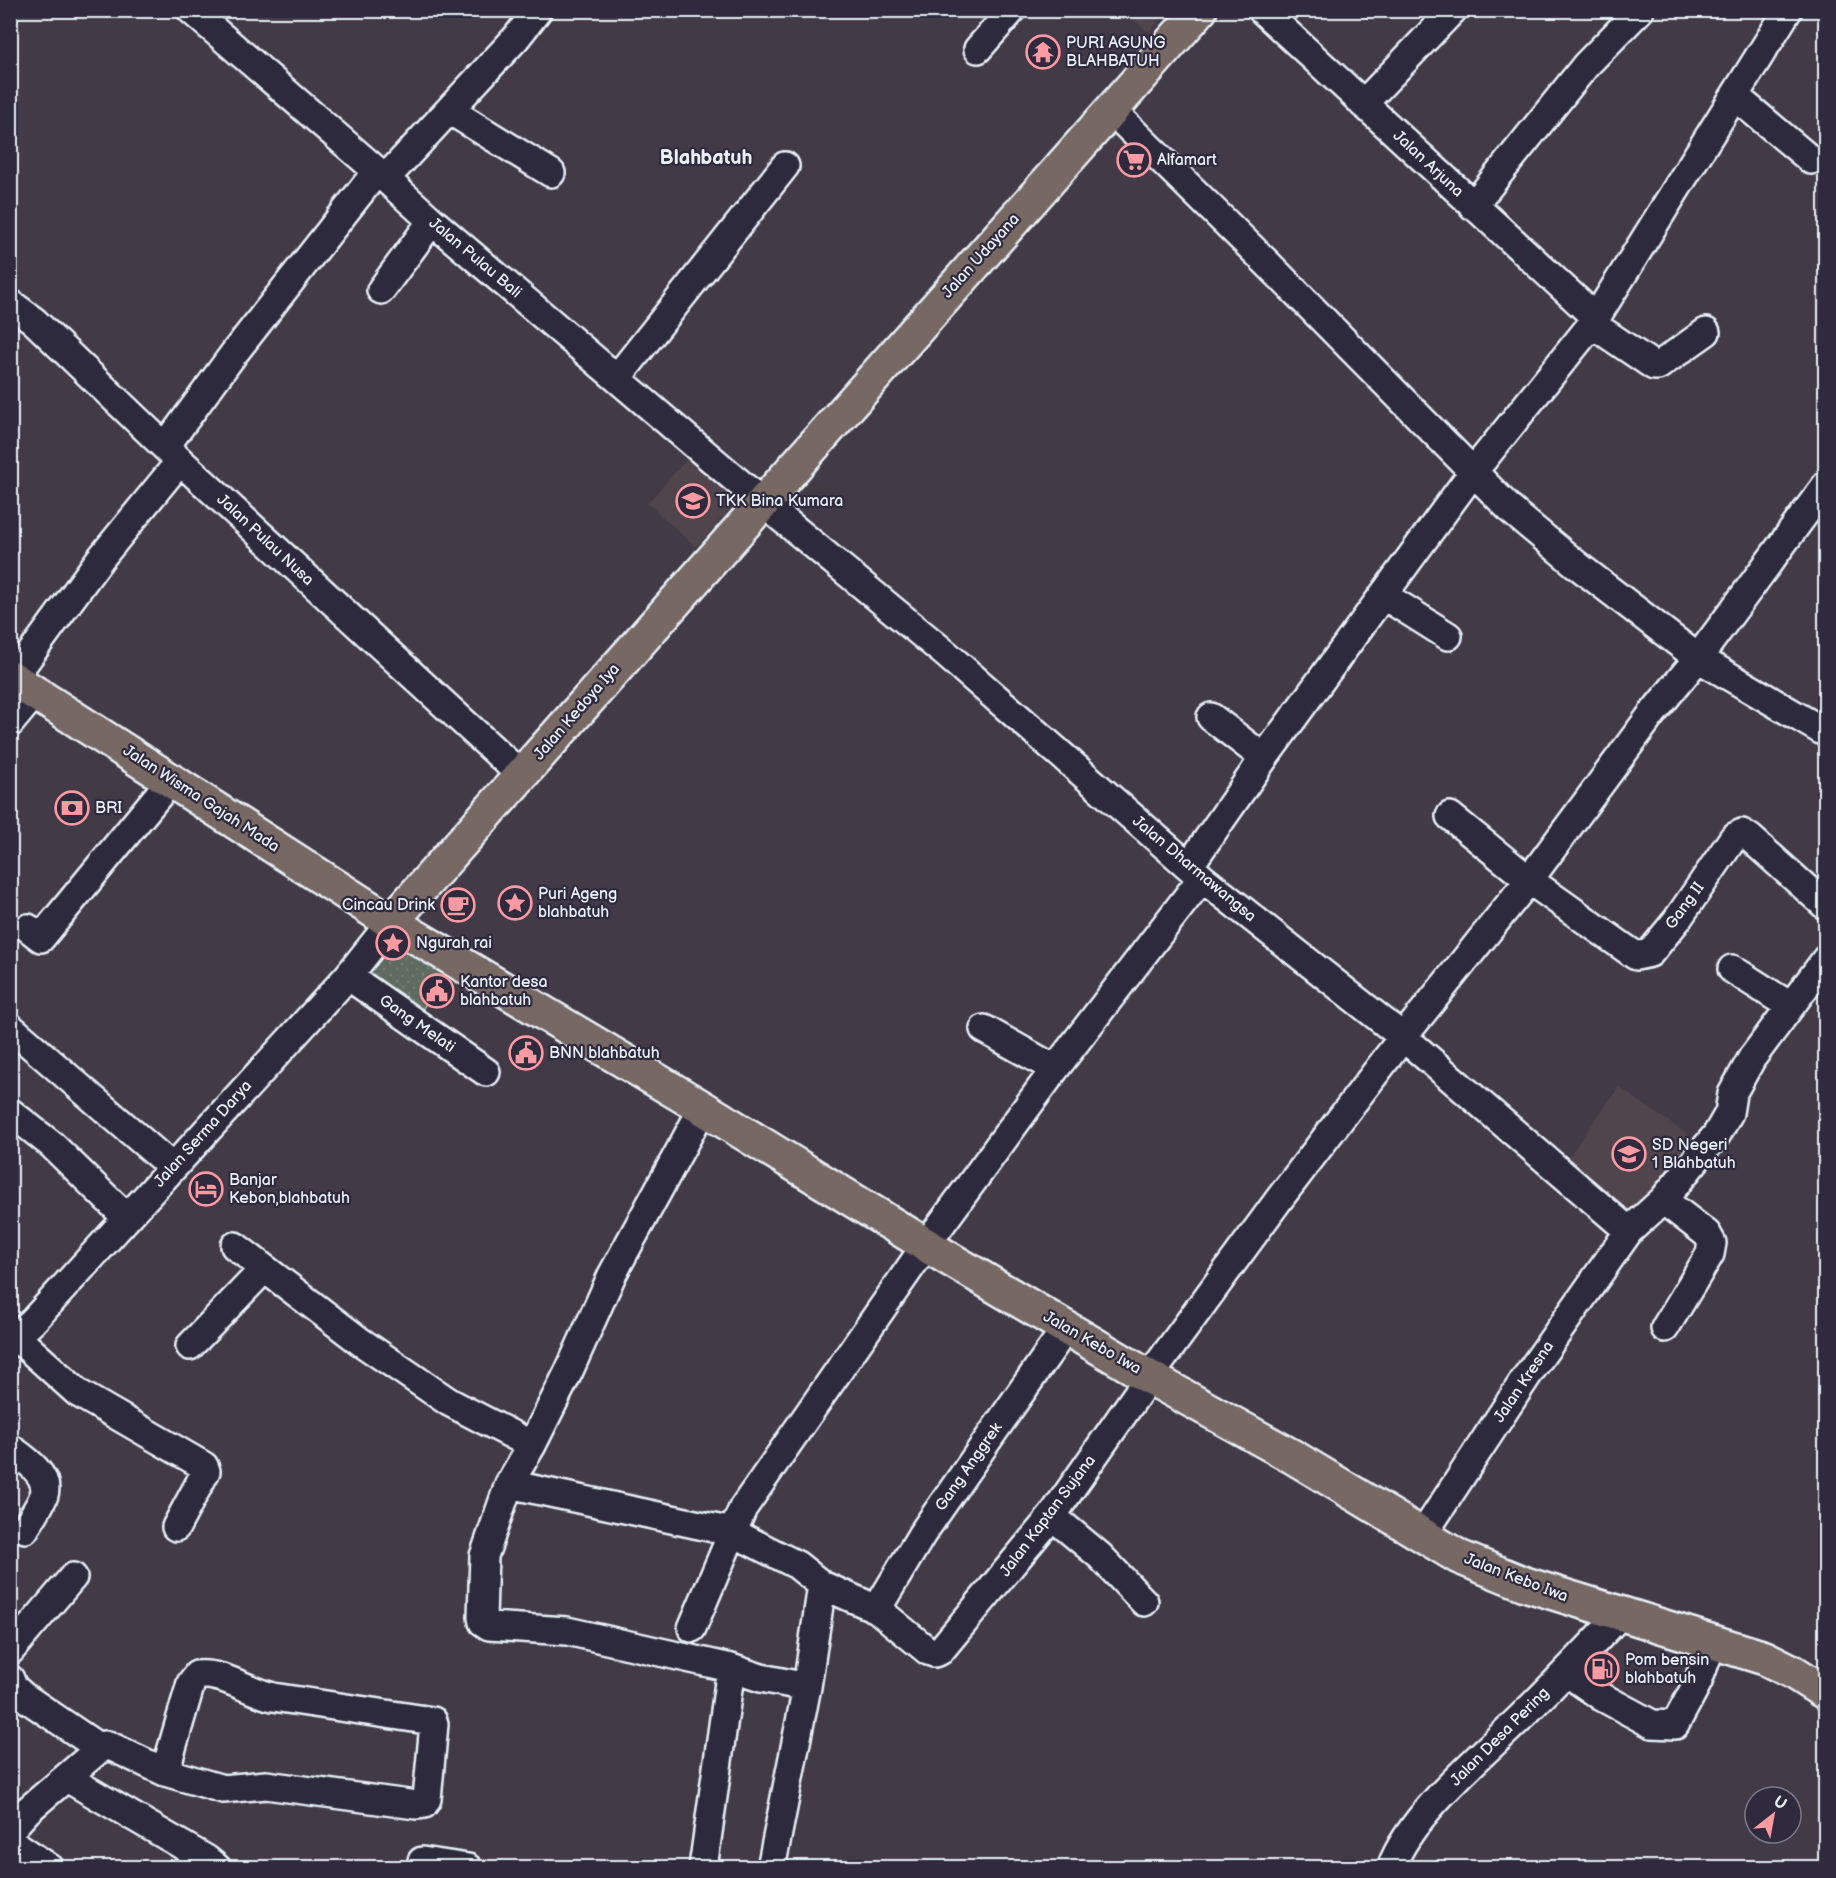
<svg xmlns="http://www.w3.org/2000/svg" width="1836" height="1878" viewBox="0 0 1836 1878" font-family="'Balsamiq Sans',sans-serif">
	<defs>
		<pattern id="green-dots" width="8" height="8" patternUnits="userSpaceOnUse" patternTransform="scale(1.5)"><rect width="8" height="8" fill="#5e6b61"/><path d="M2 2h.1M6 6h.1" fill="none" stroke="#758178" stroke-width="1.8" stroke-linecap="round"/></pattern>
	</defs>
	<rect width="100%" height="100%" fill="#433a47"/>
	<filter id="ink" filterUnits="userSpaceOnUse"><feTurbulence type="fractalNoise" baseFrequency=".0167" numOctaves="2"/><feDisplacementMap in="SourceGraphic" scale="12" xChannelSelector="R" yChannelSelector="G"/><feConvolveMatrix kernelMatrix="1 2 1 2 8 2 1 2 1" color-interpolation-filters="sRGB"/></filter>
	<g filter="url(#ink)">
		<path fill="#51454e" d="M1123 11H1167L1149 32Z
			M691 455 740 498 696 547 647 503Z
			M1619 1087 1698 1142 1627 1222 1562 1166Z"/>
		<path fill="url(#green-dots)" stroke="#a3aeac" stroke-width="1.5" d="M396 944 452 965 415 1020 366 973 379 956 387 954Z"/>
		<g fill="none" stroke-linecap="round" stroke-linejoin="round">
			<defs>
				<path id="minor" d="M191 10 377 171 432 221 762 502 946 654 1202 878 1403 1037 1629 1231
					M1262 10 1595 317
					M978 49 1012 10
					M1735 96 1811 160
					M1363 104 1453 10
					M449 110 551 173
					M1111 110 1269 265 1512 511 1577 565 1698 658 1826 733
					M385 179 516 38 538 10
					M1473 206 1586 65 1640 10
					M381 290 432 221
					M10 303 34 321 165 447 521 775
					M1592 324 1654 366H1658L1706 332
					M617 378 785 166
					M165 447 235 352 377 171
					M1383 595 1448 636
					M13 678 100 559 180 461
					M1211 717 1264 758
					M10 723 35 693
					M1450 816 1529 880 1636 956 1650 953 1677 920 1734 837 1742 833 1750 838 1826 906
					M1189 866 1264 758 1473 472 1592 324 1788 10
					M28 928 41 938 171 780
					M1732 969 1790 1006
					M348 976 486 1072
					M10 1027 172 1167
					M984 1029 1055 1069
					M703 1108 612 1275 569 1371 532 1445 509 1484 484 1556 482 1617 483 1622 489 1626 567 1631 731 1668 761 1678 807 1687
					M10 1112 52 1145 127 1218
					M1663 1200 1707 1234 1712 1243 1710 1254 1665 1328
					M235 1246 361 1342 449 1402 532 1445
					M17 1338 78 1393 204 1466 206 1471 176 1527
					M10 1342 33 1321 348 976 391 922
					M190 1346 264 1269
					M10 1448C24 1458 50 1475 44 1495 40 1507 31 1518 25 1529
					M509 1484 732 1532 797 1565 822 1585 877 1609 928 1651 934 1653 940 1651 1052 1516 1149 1377 1280 1198 1403 1037 1529 880 1652 714 1698 658 1826 485
					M1052 1516 1100 1556 1144 1602
					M1422 1536 1527 1376 1629 1231 1663 1200 1717 1134 1729 1113 1732 1094 1752 1058 1826 959
					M877 1609 922 1534 1066 1328
					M692 1628 743 1508 926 1245 1055 1069 1202 878
					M10 1651 73 1577
					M1566 1672 1602 1697 1652 1724 1675 1725 1698 1682 1712 1643
					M10 1679 13 1687 23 1696 101 1749
					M67 1778 206 1859 217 1868
					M10 1830 28 1810 104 1745H108L165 1772 223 1789 266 1785 416 1805 424 1804 427 1799 434 1724 433 1721 273 1697C248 1691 222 1672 197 1675L191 1683 165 1772
					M10 1841 50 1868
					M422 1861 468 1868
					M703 1868 731 1668
					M771 1868 807 1687 822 1585
					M1391 1868C1410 1815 1478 1759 1518 1720 1553 1686 1586 1651 1620 1615"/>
				<path id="major" d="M391 922 703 1108 926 1245 1149 1377 1295 1458 1459 1557 1525 1584 1765 1658 1793 1672 1826 1693"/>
				<path id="highway" d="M10 677 391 922 1200 10"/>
			</defs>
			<use href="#minor" stroke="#e8f1f8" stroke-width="32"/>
			<use href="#major" stroke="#e8f1f8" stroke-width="38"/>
			<use href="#highway" stroke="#e8f1f8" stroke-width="38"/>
			<use href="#minor" stroke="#2f2a3d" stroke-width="27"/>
			<use href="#major" stroke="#776864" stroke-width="33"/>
			<use href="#highway" stroke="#776864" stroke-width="33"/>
		</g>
	</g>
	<defs>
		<symbol id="temple-ring" viewBox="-11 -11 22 22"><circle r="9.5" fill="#2f2a3d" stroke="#ff9aa2" stroke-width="1.5"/><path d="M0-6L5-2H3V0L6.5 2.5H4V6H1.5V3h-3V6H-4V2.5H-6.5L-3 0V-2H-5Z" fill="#ff9aa2"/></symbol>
		<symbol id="supermarket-ring" viewBox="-11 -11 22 22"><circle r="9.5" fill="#2f2a3d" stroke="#ff9aa2" stroke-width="1.5"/><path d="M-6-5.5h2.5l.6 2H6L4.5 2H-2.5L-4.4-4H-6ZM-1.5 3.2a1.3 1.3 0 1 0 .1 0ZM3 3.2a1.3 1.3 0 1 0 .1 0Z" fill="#ff9aa2"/></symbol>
		<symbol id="school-ring" viewBox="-11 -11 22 22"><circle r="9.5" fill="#2f2a3d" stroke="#ff9aa2" stroke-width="1.5"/><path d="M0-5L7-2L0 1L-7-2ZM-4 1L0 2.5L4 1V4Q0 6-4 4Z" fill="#ff9aa2"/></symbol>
		<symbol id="bank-ring" viewBox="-11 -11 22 22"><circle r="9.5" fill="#2f2a3d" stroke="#ff9aa2" stroke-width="1.5"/><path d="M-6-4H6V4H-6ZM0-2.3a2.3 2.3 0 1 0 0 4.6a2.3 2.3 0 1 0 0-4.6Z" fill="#ff9aa2"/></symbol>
		<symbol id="sight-ring" viewBox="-11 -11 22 22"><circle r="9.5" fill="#2f2a3d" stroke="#ff9aa2" stroke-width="1.5"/><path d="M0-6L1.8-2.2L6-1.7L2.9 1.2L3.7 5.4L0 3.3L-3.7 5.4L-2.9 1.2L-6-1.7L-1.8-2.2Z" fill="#ff9aa2"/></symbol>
		<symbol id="cafe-ring" viewBox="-11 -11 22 22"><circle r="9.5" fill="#2f2a3d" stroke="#ff9aa2" stroke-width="1.5"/><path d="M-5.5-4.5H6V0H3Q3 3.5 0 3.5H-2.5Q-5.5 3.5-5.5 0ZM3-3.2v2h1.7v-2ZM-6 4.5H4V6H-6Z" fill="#ff9aa2"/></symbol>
		<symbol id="civic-ring" viewBox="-11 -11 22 22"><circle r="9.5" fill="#2f2a3d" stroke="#ff9aa2" stroke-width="1.5"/><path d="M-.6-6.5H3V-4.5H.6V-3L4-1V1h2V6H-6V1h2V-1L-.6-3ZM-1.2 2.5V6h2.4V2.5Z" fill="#ff9aa2"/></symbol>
		<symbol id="hotel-ring" viewBox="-11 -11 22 22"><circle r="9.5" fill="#2f2a3d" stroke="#ff9aa2" stroke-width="1.5"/><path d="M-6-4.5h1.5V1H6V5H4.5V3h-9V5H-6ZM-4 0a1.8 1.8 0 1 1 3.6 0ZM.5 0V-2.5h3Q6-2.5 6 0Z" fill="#ff9aa2"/></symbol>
		<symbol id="fuel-ring" viewBox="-11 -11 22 22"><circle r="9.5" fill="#2f2a3d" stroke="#ff9aa2" stroke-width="1.5"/><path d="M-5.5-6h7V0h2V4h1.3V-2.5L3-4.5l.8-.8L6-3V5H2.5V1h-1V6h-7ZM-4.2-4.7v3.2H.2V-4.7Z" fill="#ff9aa2"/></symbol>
	</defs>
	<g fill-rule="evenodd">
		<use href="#temple-ring" x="1024" y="33" width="38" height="38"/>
		<use href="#supermarket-ring" x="1115" y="141" width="38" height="38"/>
		<use href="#school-ring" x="674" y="482" width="38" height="38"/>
		<use href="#bank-ring" x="53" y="789" width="38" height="38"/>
		<use href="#sight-ring" x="496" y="884" width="38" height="38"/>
		<use href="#cafe-ring" x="439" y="886" width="38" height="38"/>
		<use href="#sight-ring" x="374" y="924" width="38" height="38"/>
		<use href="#civic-ring" x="418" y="972" width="38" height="38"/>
		<use href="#civic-ring" x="507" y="1034" width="38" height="38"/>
		<use href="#school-ring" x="1610" y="1135" width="38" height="38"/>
		<use href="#hotel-ring" x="187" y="1170" width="38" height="38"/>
		<use href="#fuel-ring" x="1583" y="1650" width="38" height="38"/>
	</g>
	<g text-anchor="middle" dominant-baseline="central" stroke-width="4.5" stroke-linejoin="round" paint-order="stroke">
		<g font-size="16" fill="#e8f1f8" stroke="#2f2a3d" text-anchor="start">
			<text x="1066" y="43">PURI AGUNG<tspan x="1066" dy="18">BLAHBATUH</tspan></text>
			<text x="1157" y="160">Alfamart</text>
			<text x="716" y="501">TKK Bina Kumara</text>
			<text x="95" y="808">BRI</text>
			<text x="538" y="894">Puri Ageng<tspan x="538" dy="18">blahbatuh</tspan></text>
			<text x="435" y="905" text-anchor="end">Cincau Drink</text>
			<text x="416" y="943">Ngurah rai</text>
			<text x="460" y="982">Kantor desa<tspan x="460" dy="18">blahbatuh</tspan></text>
			<text x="549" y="1053">BNN blahbatuh</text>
			<text x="1652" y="1145">SD Negeri<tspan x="1652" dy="18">1 Blahbatuh</tspan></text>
			<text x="229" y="1180">Banjar<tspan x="229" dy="18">Kebon,blahbatuh</tspan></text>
			<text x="1625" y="1660">Pom bensin<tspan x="1625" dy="18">blahbatuh</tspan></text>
		</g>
		<g font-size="16" fill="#e8f1f8" stroke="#2f2a3d">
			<text transform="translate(1428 164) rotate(43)">Jalan Arjuna</text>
			<text transform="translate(981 256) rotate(-48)">Jalan Udayana</text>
			<text transform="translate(475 258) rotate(40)">Jalan Pulau Bali</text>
			<text transform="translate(265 540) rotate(43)">Jalan Pulau Nusa</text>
			<text transform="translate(577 712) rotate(-49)">Jalan Kedoya Iya</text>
			<text transform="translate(201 799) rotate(33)">Jalan Wisma Gajah Mada</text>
			<text transform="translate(1194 869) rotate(40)">Jalan Dharmawangsa</text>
			<text transform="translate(1685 906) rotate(-54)">Gang II</text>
			<text transform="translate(417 1024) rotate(35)">Gang Melati</text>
			<text transform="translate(203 1134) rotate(-48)">Jalan Serma Darya</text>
			<text transform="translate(1092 1343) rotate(30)">Jalan Kebo Iwa</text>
			<text transform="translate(1524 1382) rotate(-56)">Jalan Kresna</text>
			<text transform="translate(969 1467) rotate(-55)">Gang Anggrek</text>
			<text transform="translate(1048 1516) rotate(-53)">Jalan Kaptan Sujana</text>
			<text transform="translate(1516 1578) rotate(21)">Jalan Kebo Iwa</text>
			<text transform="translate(1500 1737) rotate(-45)">Jalan Desa Pering</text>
		</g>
		<g font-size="20" font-weight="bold" fill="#e8f1f8" stroke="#2f2a3d">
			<text x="706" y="158">Blahbatuh</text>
		</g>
	</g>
	<rect width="1836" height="1878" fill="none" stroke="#2f2a3d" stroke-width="36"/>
	<rect x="18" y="18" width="1800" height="1842" fill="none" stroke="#e8f1f8" stroke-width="2" filter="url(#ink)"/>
	<g transform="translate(1773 1815) rotate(31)"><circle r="28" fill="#2f2a3d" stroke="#797a88" stroke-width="1.5"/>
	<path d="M0-4.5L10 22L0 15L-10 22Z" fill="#ff9aa2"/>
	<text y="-9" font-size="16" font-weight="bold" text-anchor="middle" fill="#e8f1f8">U</text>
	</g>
</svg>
